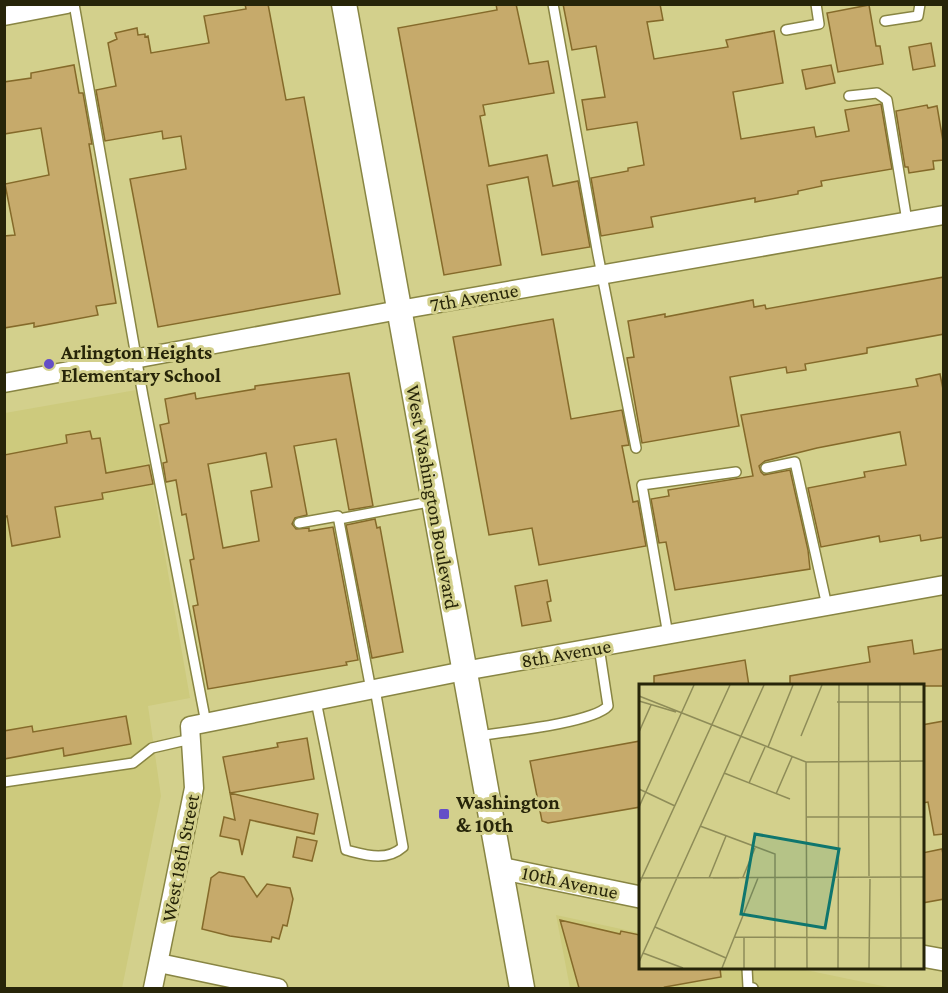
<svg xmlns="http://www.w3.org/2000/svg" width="948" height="993" viewBox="0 0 948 993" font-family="'Crimson Pro',serif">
	<rect width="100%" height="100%" fill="#d3d08c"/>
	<path fill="#cdca7d" d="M136 390 190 698 148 706 161 796 122 988H5V413Z
		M556 915 640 933V968H796L892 988H570Z"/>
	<path fill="#c6aa6b" stroke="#856a2a" stroke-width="1.5" fill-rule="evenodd" d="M245 4H268L286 100 304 97 340 294 158 327 130 179 186 169 181 136 163 139 162 131 105 141 96 90 116 86 108 43 117 39 115 33 137 28 138 35 145 34V37L148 36 151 53 209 43 204 16 246 9Z
		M496 4H516L529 64 548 61 554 93 483 105 485 115 480 116 489 166 547 155 553 186 578 181 590 247 542 255 528 177 487 185 501 265 444 275 398 28 497 10Z
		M563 4H660L663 20 647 22 654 59 728 47 726 40 774 31 783 83 733 92 741 139 814 127 816 137 849 131 845 110 881 104 892 169 821 181 822 186 798 191V194L755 202V198L651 217 653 227 601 236 591 178 628 171V168L644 165 637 122 587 130 582 100 605 97 596 46 572 50Z
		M869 5 876 46H880L883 64 838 72 827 13Z
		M931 43 935 66 913 70 909 47Z
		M74 65 79 93H83L92 144H89L116 303 96 306 98 315 34 327V323L4 328V236L15 235 5 184 49 175 41 128 4 134V82L31 78V73Z
		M831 65 835 83 806 89 802 70Z
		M927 105 928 108 937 106 944 147V160L933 161 934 169 909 173 908 167H905L896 111Z
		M944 277V334L867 348V353L805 364 806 370 787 373 786 367 730 377 739 426 642 443 627 358 634 357 628 321 665 314V317L753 300 754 307 765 305 766 309Z
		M553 319 571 419 622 410 629 445 622 446 633 502 638 501 646 546 539 565 532 528 489 535 453 337Z
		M349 373 373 506 349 510 336 439 294 446 307 515 295 518 292 524 296 529 309 528V531L333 527 358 660 346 662 347 665 208 689 193 606 198 605 190 560 194 559 186 514 182 515 176 480 166 482 163 463 167 462 160 425 169 423 165 399 195 393 196 399 255 389V386ZM266 453 272 487 251 491 259 541 223 548 208 464Z
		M940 374 944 394V537L921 541 920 535 880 542 879 536 821 547 808 488 865 477 864 472 906 465 900 432 817 448 765 461 759 466 761 472 764 475 790 470 808 550 810 569 675 590 666 542 659 543 651 499 669 496 668 490 753 476 741 415 918 386 916 379Z
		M90 431 92 439 100 438 106 473 149 465 153 484 102 493 103 499 55 507 60 537 12 546 7 516 4 517V455L67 443 66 435Z
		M375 519 377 528 380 527 403 652 372 658 346 525Z
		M547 580 551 601 547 602 551 621 522 626 515 586Z
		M912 640 914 654 944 649V686H790V676L870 662 868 647Z
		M745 660 749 686H654V676Z
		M126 716 131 744 64 756 63 748 4 759V731L32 726 33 732Z
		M944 721V834L934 835 928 802 922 803V725Z
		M307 738 314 779 230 793 223 757 278 747 277 743Z
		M640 741V807L548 823 542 821 530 761Z
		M230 793 318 814 314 834 250 820 242 855 239 840 220 836 224 817 235 820Z
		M297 837 317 841 312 861 293 857Z
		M942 849 944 859V899L922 903V853Z
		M219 872 244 877 257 897 267 884 290 888 293 899 287 926 283 925 279 939 272 937 271 942 230 936 202 929 211 878Z
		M560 920 620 934 621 931 640 935V968H720L721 977 665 987 666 988H579Z"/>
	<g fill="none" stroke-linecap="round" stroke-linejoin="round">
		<defs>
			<path id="service" d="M74 4 143 396 206 723
				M553 4 598 255 636 448
				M885 21 918 16 920 4
				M786 30 819 24 816 4
				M849 96 877 93 887 100 907 221
				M766 468 795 462 827 606
				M339 519 434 501
				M299 523 338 516 371 690
				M668 635 642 485 736 472
				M316 701 346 850C366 855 386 862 403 847L375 689
				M477 736C504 732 593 723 608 706L599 647
				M4 782 133 763 152 748 191 739
				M747 968 748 987 753 988"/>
			<path id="minor" d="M4 16 67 4
				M4 383 399 310 944 215
				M159 963 278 988
				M153 988 194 788 190 726 464 671 944 585"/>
			<path id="tertiary" d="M500 868 640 897
				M922 956 944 960"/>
			<path id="secondary" d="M344 4 522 988"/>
		</defs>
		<use href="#service" stroke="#888543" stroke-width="12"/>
		<use href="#minor" stroke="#888543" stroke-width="21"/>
		<use href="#tertiary" stroke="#888543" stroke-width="24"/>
		<use href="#secondary" stroke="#888543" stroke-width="27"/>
		<use href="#service" stroke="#fff" stroke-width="9"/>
		<use href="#minor" stroke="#fff" stroke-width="18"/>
		<use href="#tertiary" stroke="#fff" stroke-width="21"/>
		<use href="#secondary" stroke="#fff" stroke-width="24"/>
	</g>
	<g fill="#644ec7" stroke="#d3d08c" stroke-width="2">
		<circle cx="49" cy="364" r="6"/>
		<rect x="438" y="808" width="12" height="12" rx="3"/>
	</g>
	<g text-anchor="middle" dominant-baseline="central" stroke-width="6" stroke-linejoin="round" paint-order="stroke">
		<g font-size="20" fill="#272509" stroke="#d3d08c">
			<text transform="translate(474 297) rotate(-10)">7th Avenue</text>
			<text transform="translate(433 497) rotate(80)">West Washington Boulevard</text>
			<text transform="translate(566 653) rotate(-10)">8th Avenue</text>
			<text transform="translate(180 858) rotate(-79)">West 18th Street</text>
			<text transform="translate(570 882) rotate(12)">10th Avenue</text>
		</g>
		<g font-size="20" font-weight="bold" fill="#272509" stroke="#d3d08c" text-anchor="start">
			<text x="61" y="352">Arlington Heights<tspan x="61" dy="23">Elementary School</tspan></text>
			<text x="456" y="802">Washington<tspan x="456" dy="23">&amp; 10th</tspan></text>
		</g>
	</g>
	<g transform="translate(639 684)">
		<rect width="285" height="285" fill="#d3d08c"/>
		<path fill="none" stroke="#8e8c58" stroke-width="1.5" d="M229 1 230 192M261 1 262 284M0 12 167 78 285 77M0 17 37 28M198 18H285M0 48 12 21M162 52 183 1M129 63 154 1M167 78 168 284M85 89 151 115M110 99 126 63M0 105 36 122M137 110 153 73M0 123 55 1M167 133H285M61 142 136 170V284M104 193 116 164M0 194 285 193M70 194 87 152M74 194H100M0 200 91 1M16 243 87 274M95 253 285 254M105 254V284M4 269 44 284M0 278 125 1M83 284 119 194M199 284 200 1M230 284 231 195"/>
		<path fill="#0f766e" fill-opacity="0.15" stroke="#0f766e" stroke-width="3" d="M116 150 200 165 186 244 102 230Z"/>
		<rect width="285" height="285" fill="none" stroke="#272509" stroke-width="3"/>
	</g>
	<rect width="948" height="993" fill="none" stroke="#272509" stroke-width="12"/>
</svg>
